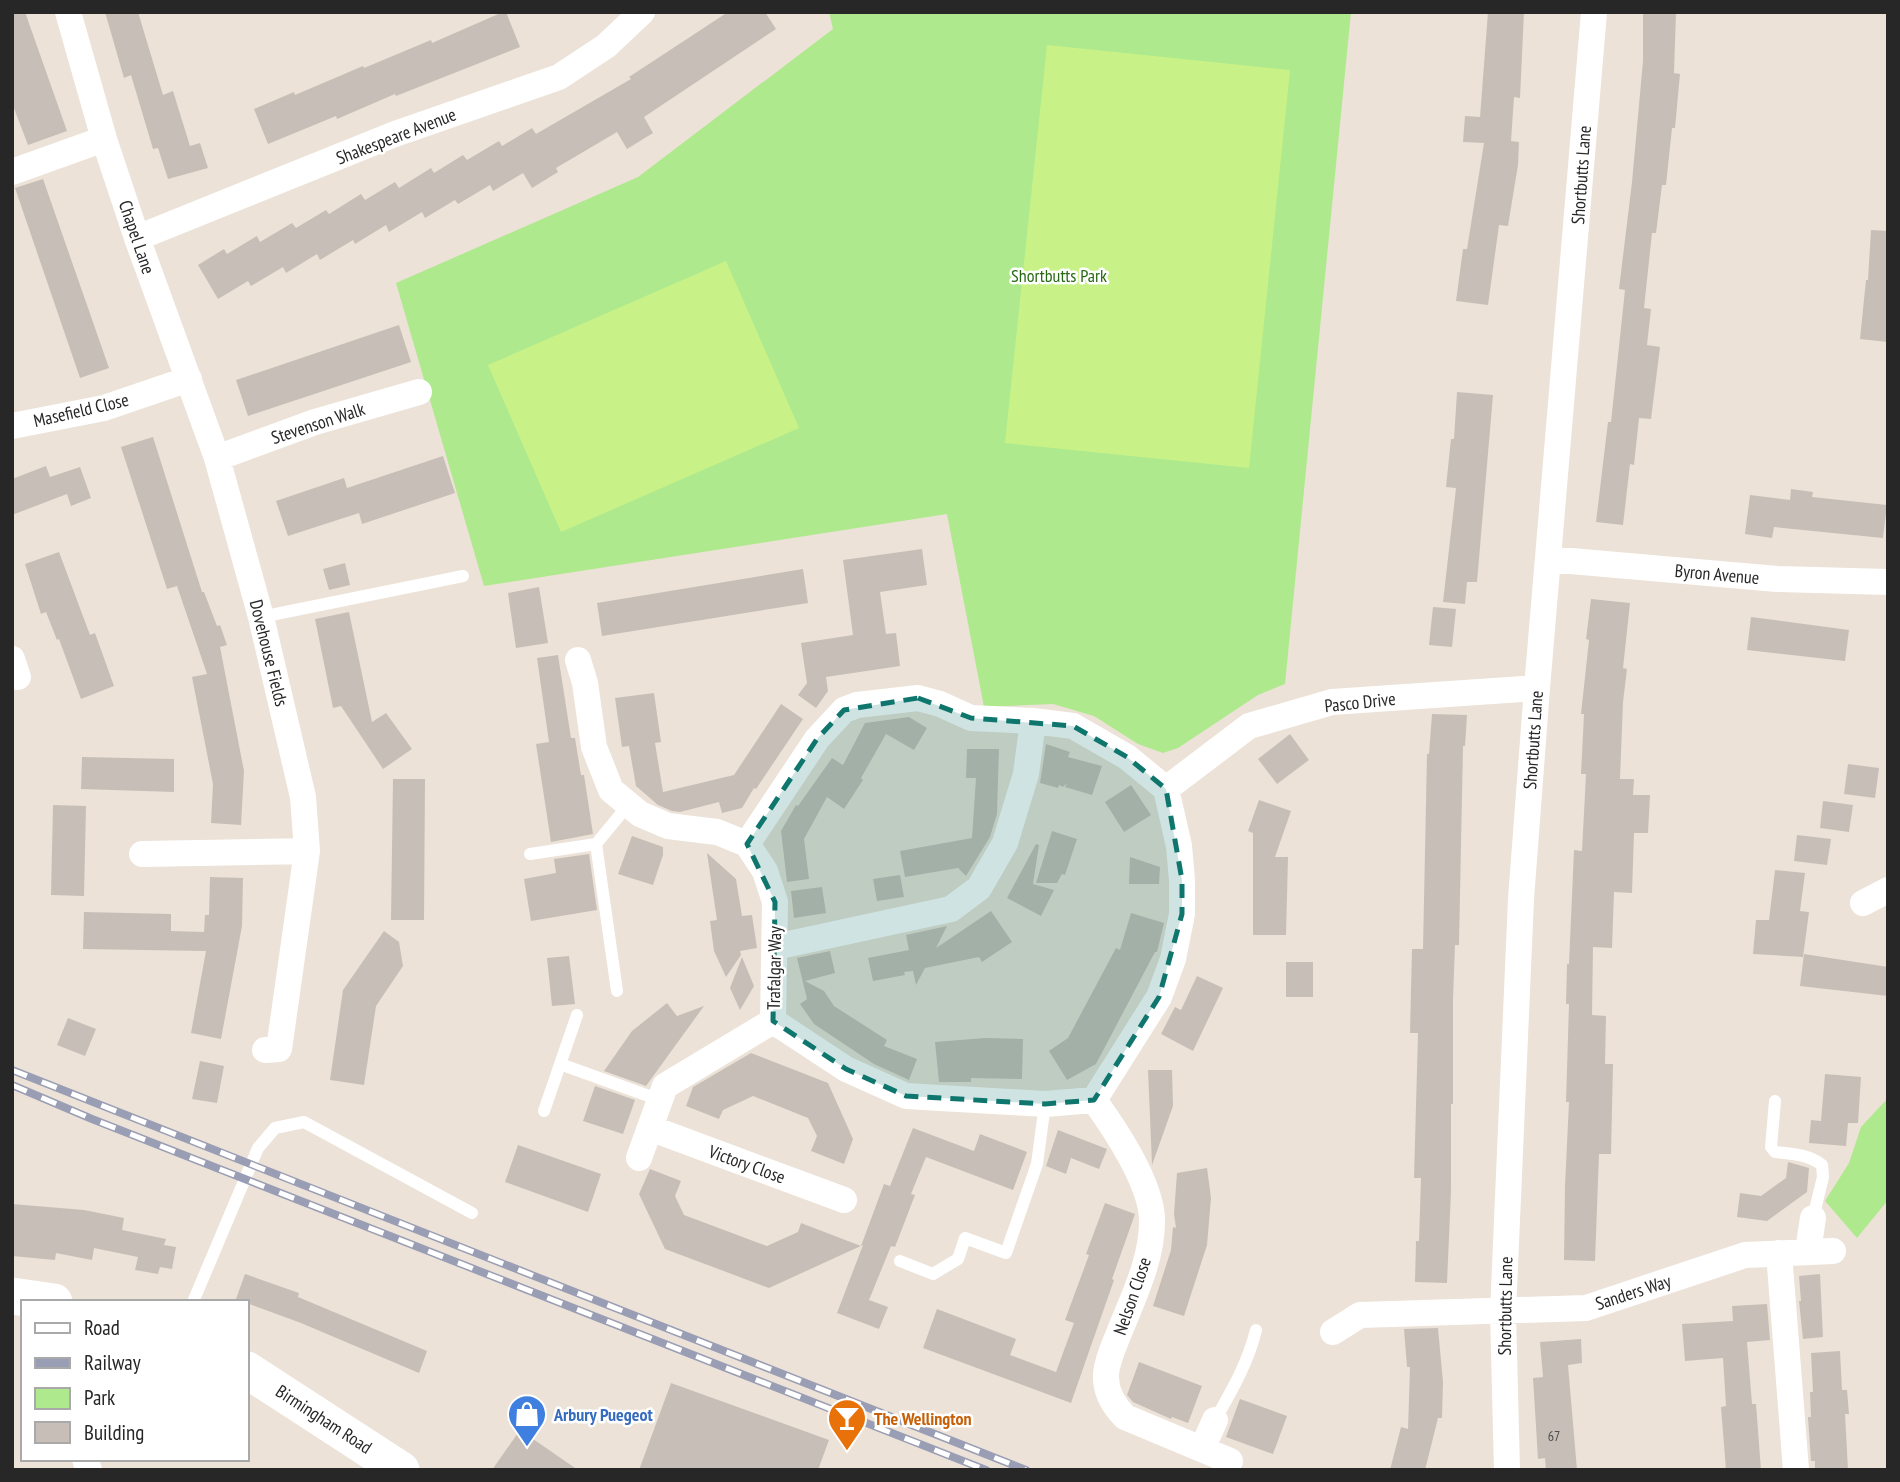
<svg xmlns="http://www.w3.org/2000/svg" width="1900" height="1482" viewBox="0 0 1900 1482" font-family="'PT Sans Narrow',sans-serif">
	<rect width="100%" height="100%" fill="#ece2d7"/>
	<path fill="#afe98d" d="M829 12H1351L1285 684 1258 695 1178 748 1163 753 1138 744 1094 716 1053 704 984 707 947 514 484 586 396 283 638 177 833 29Z
		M1888 1098V1200L1857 1238 1825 1201 1849 1163 1861 1127Z"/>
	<path fill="#c8f287" d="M1047 45 1290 70 1249 468 1005 443Z
		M726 261 799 428 561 532 488 365Z"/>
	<path fill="#c7bfb7" d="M12 12H25L67 131 28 145 12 103Z
		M105 12H138L163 95 173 91 190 146 200 143 208 168 168 179 158 148 153 149 131 75 124 78Z
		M503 12H506L520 47 396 96 395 94 337 119 336 116 268 144 254 109 294 92 295 95 363 66 364 68 431 40 432 43Z
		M728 12H765L776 29 644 117 653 133 627 149 617 132 556 168 558 172 532 188 523 173 493 191 490 185 458 204 455 200 425 218 422 212 389 232 386 225 355 244 353 240 320 260 317 254 286 273 283 267 251 286 248 281 218 299 198 265 224 249 227 254 257 236 260 242 292 223 296 228 326 210 329 214 361 194 365 200 395 182 399 188 431 168 434 173 463 155 467 160 499 141 502 146 532 128 536 134 631 79 629 77Z
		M1488 12H1524L1520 98 1514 97 1511 141 1519 142 1518 165 1508 226 1499 225 1488 305 1456 301 1463 249H1467L1484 143 1463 142 1465 116 1480 117Z
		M1643 12H1676L1674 73 1680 74 1675 128H1672L1666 185H1662L1656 233H1652L1644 308 1651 309 1647 345 1660 347 1651 419 1639 418 1634 465 1630 464 1623 525 1596 522 1608 422H1611L1625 290 1619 289 1632 182 1643 61Z
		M43 179 109 368 80 378 15 188Z
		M1871 230 1888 231V342L1860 339 1866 280H1868Z
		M399 325 411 362 248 416 236 380Z
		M1457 392 1493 395 1477 582H1467L1465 604 1443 602 1456 488 1446 487 1451 439H1454Z
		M153 437 202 592H204L217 626 220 625 227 645 220 647 244 771 241 825 211 823 213 784 192 677 207 674 177 586 167 589 121 447Z
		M443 456 455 493 362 524 359 513 288 536 276 501 344 478 347 488Z
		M46 466 50 477 80 467 91 498 71 506 67 494 12 515V479Z
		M1791 489 1813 492 1812 497 1887 505 1883 538 1774 527 1772 538 1745 534 1750 495 1790 500Z
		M922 549 927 585 880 592 886 634 896 633 900 666 826 677 828 691 816 708 798 695 807 683 801 643 853 635 843 560Z
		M59 552 90 635 95 633 114 686 81 699 59 639 57 640 46 612 41 614 25 564Z
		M345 563 350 585 329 590 323 569Z
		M803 569 808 603 602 636 597 603Z
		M539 587 548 643 516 648 508 593Z
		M1591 599 1630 603 1623 668 1627 669 1623 702 1620 779H1634L1633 795H1650L1648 833H1634L1632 893 1614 892 1612 948 1593 947 1592 1015 1606 1016 1605 1064H1613L1611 1154H1599L1595 1261 1564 1260 1565 1186 1569 1102H1566L1569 1004H1566L1567 964H1569L1574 850 1582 851 1586 774H1581L1584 714H1581L1589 640 1586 639Z
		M1433 607 1456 609 1452 647 1429 645Z
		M349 612 372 722 386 713 412 749 383 769 341 706 333 708 315 619Z
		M1751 617 1849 630 1845 661 1747 650Z
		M558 655 571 738H575L581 775H584L593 834 551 842 536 744 549 742 537 658Z
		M654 693 661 742 655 743 663 792 734 775 781 704 803 719 756 789 754 788 742 808 722 813 719 802 680 812 672 811 658 805 636 786 629 746 622 747 615 698Z
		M1432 714 1467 715 1465 746H1463L1459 945H1455L1453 999V1104H1451V1191L1447 1283 1415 1282 1416 1241H1419L1421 1178H1414L1418 1033H1410L1412 949H1423L1427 754H1429Z
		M909 717 927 728 914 750 886 734 861 778 863 780 844 809 827 797 804 839 809 879 787 882 781 831 796 805 798 806 832 758 843 765 865 723Z
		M1290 734 1309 760 1277 784 1258 759Z
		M1046 744 1070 752 1068 757 1102 766 1092 795 1065 787 1067 783 1063 787 1059 785 1058 788 1040 783Z
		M967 749H999L997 814 990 837 966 876 958 868 905 877 900 851 972 838 976 778H966Z
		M82 757 174 759V792L81 789Z
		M1848 764 1879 768 1875 798 1844 794Z
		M393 779H425L424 920H391Z
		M1131 785 1151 815 1124 832 1105 802Z
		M1259 800 1291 811 1275 857H1288L1286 935H1253V833L1248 831Z
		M1823 801 1853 805 1849 832 1820 828Z
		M53 805 86 806 84 896 51 895Z
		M1052 831 1077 839 1065 875 1062 874 1057 883H1036Z
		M1797 835 1831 839 1827 865 1794 861Z
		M632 836 663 847V855L653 885 618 874Z
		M1036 844 1039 845 1033 884 1054 890 1041 916 1007 898Z
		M707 853 736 879 742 916 752 915 757 948 740 951 741 955 726 977 714 951 710 921 717 920Z
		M589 854 597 910 531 921 524 879 556 873 554 859Z
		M1130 857 1160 867 1159 884H1129Z
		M1775 870 1805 873 1800 911 1809 912 1803 957 1753 954 1756 920H1769Z
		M900 875 904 897 877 901 873 879Z
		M210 877 243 878 242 926 221 1039 191 1033 206 951 83 949 84 912 171 914V931L204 932 205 915H209Z
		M822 887 826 913 794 918 791 891Z
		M991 911 1012 942 982 962 979 957 925 968 916 985 913 971 904 972 905 975 873 981 868 958 909 950 906 935 947 926 936 948Z
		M1131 913 1164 923 1157 952H1155L1096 1064 1067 1080 1049 1051 1068 1038 1116 948 1120 950Z
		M384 931 399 942 403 966 376 1006 364 1085 330 1080 343 990Z
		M830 951 835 973 805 981 824 991 834 1006 887 1040 884 1046 917 1059 909 1080 874 1064 814 1024 800 1004 807 999 797 958Z
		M1804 954 1888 967V996L1800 986Z
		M569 956 575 1004 552 1006 547 958Z
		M742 957 754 986 740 1010 730 988Z
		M1286 962H1313V997H1286Z
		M1197 976 1223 988 1193 1051 1161 1034 1175 1007 1181 1010Z
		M667 1003 677 1016 704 1006 646 1086 604 1071 632 1031Z
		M68 1018 96 1029 85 1056 57 1045Z
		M985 1038 1023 1039 1022 1079 971 1078V1082H939L935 1042Z
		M751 1053 828 1083 853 1139 844 1164 811 1151 817 1136 808 1118 753 1096 723 1110 719 1119 686 1106 693 1087Z
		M200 1061 224 1066 217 1103 192 1099Z
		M1148 1070H1172L1173 1106 1152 1165Z
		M1825 1074 1861 1077 1858 1123H1848L1846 1146 1809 1143 1811 1120 1821 1121Z
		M595 1086 635 1100 623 1134 583 1121Z
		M913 1128 974 1151 980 1134 1027 1152 1013 1190 926 1157 911 1194 915 1195 895 1247 891 1246 869 1300 888 1307 879 1329 837 1313 863 1245 769 1288 665 1249 639 1194 650 1169 681 1181 675 1196 684 1215 767 1246 798 1232 801 1223 861 1246 884 1184 890 1186Z
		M1058 1130 1107 1149 1099 1169 1071 1158 1066 1174 1046 1166Z
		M518 1145 601 1174 588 1212 505 1182Z
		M1788 1162 1809 1168 1807 1192 1767 1221 1737 1217 1740 1193 1761 1196 1786 1178Z
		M1207 1168 1211 1198 1207 1245 1184 1316 1153 1306 1171 1250 1173 1227 1176 1228 1174 1214 1177 1173Z
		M1105 1203 1135 1214 1112 1279 1114 1280 1071 1403 923 1348 937 1309 1016 1339 1010 1355 1056 1372 1074 1323 1065 1320 1089 1255 1086 1254Z
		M12 1204 84 1210 124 1218 122 1230 166 1239 164 1245 176 1247 172 1269 160 1267 158 1274 135 1270 138 1257 94 1248 92 1260 56 1253 55 1260 12 1256Z
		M245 1274 299 1293 298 1297 427 1351 419 1373 301 1323 236 1299Z
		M1820 1274 1823 1337 1803 1339 1799 1301H1801L1799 1276Z
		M1767 1304 1770 1340 1747 1342 1752 1404H1756L1761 1470H1726L1721 1407 1726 1406 1723 1358 1685 1361 1682 1324 1733 1321 1732 1306Z
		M1438 1328 1443 1382 1442 1418H1438L1425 1470H1390L1401 1427 1408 1429 1410 1367H1407L1404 1329Z
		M1581 1339 1582 1363 1568 1365 1577 1470H1546L1545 1458 1538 1459 1533 1378 1543 1377 1540 1342Z
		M1840 1351 1842 1390H1847L1849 1414H1845L1848 1470H1815V1461H1811L1808 1417H1811L1810 1392H1813L1811 1353Z
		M1139 1362 1202 1386 1188 1423 1172 1417 1171 1419 1133 1402 1127 1395Z
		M671 1383 829 1440 818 1470H639Z
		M1240 1399 1287 1416 1273 1454 1226 1437Z
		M520 1430 578 1470H492Z"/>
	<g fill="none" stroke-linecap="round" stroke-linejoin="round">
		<path stroke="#fff" stroke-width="12" d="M261 617 463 576
			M596 844 629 804
			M530 854 596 844 617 991
			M560 1064 660 1100
			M1775 1101 1771 1147 1775 1152C1792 1154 1808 1154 1822 1165L1823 1177 1813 1218
			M544 1111 577 1015
			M900 1261 933 1274 958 1259 965 1238 1006 1253 1037 1164 1045 1104
			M193 1302 258 1148 275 1128 304 1122 472 1213
			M1215 1420C1232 1390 1248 1363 1256 1330"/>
		<path stroke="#fff" stroke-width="26" d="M68 12 104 139 137 238 217 458 261 617 303 797 307 851 279 1049 265 1050
			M12 172 104 139
			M137 238 395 134 559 77 606 46 642 12
			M12 426 104 408 189 379
			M217 458 315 422 419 392
			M1548 559 1777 579 1888 582
			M12 659 18 677
			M578 660 585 683 594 747 611 790 640 814 668 826 717 832 747 844
			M918 698 940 704 971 718 1033 721 1073 726 1127 757 1166 789 1179 846 1182 880V914L1173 959 1159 997 1094 1100 1045 1104 906 1096 846 1069 773 1021 775 902 765 871 747 844 817 739 844 710 857 705Z
			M1166 789 1249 726 1332 702 1537 688
			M142 854 307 851
			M1863 903 1888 890
			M775 947 951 909 979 888 1005 843 1026 774 1033 721
			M1094 1100C1115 1129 1151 1183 1152 1219 1153 1258 1133 1298 1119 1333 1114 1346 1107 1360 1106 1374 1105 1391 1113 1405 1125 1417L1230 1461
			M650 1128 844 1200
			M639 1158 665 1086 773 1021
			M1808 1251 1813 1218
			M1779 1253 1796 1470
			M1333 1332 1360 1315 1586 1308 1745 1255 1833 1251
			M1202 1449 1215 1420
			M85 1459 89 1470
			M1507 1470 1503 1312 1521 899 1537 688 1594 12"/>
		<path stroke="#fff" stroke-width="37" d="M12 1296 54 1302
			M247 1370 401 1470"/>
		<defs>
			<path id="rail" d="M12 1070 1026 1470
				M12 1085 92 1119 986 1470"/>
		</defs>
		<use href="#rail" stroke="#9a9eb4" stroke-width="8"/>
		<use href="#rail" stroke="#fff" stroke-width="5" stroke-dasharray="16" stroke-linecap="butt"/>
	</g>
	<path fill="#0f766e" fill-opacity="0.2" stroke="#0f766e" stroke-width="5" stroke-dasharray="14 9" stroke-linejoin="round" d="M918 698 971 718 1073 726 1127 757 1166 789 1182 880V914L1159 997 1094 1100 1045 1104 906 1096 846 1069 773 1021 775 902 747 844 817 739 844 710Z"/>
	<defs>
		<symbol id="shop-pin" viewBox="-11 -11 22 30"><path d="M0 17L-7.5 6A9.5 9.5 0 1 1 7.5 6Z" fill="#3f7fe0" stroke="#fff"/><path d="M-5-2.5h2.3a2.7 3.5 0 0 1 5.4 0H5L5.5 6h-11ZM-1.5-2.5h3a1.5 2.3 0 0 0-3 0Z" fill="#fff"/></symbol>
		<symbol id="bar-pin" viewBox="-11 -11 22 30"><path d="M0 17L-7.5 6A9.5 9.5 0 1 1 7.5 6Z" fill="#e8710a" stroke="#fff"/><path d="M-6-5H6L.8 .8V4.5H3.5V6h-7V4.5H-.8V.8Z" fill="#fff"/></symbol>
	</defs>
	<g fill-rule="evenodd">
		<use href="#shop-pin" x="505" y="1392" width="44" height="60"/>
		<use href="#bar-pin" x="825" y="1396" width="44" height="60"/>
	</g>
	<g text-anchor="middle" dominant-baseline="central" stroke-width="5" stroke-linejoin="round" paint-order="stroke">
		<g font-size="14" fill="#4f4d4b">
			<text x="1554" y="1436">67</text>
		</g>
		<g font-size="18" fill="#272727" stroke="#fff">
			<text transform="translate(396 136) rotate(-21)">Shakespeare Avenue</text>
			<text transform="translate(1581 175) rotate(-86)">Shortbutts Lane</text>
			<text transform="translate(137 237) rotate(71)">Chapel Lane</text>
			<text transform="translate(81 410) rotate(-13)">Masefield Close</text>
			<text transform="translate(318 423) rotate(-18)">Stevenson Walk</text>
			<text transform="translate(1717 574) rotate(5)">Byron Avenue</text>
			<text transform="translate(269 653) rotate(76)">Dovehouse Fields</text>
			<text transform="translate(1360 702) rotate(-6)">Pasco Drive</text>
			<text transform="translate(1533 740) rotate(-86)">Shortbutts Lane</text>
			<text transform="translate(774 968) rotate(-89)">Trafalgar Way</text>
			<text transform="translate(747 1164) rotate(20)">Victory Close</text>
			<text transform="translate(1633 1292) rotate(-18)">Sanders Way</text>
			<text transform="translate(1132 1296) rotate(-71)">Nelson Close</text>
			<text transform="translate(1505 1306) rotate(-89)">Shortbutts Lane</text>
			<text transform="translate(324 1419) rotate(33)">Birmingham Road</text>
		</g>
		<g font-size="18" fill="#276a12" stroke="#fff">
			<text x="1059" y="275">Shortbutts Park</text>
		</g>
		<g font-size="18" font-weight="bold" fill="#366cbe" stroke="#fff" text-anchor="start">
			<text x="554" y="1414">Arbury Puegeot</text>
		</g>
		<g font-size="18" font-weight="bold" fill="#c56008" stroke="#fff" text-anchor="start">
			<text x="874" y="1418">The Wellington</text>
		</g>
	</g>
	<rect width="1900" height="1482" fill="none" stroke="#272727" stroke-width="28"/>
	<rect x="21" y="1300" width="228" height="161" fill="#ffffff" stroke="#a9a9a9" stroke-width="2"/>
	<rect x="35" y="1323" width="35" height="10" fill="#ffffff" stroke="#a9a9a9" stroke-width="2"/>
	<text x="84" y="1335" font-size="21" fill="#272727">Road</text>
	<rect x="35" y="1358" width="35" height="10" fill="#9a9eb4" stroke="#a9a9a9" stroke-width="2"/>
	<text x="84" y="1370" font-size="21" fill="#272727">Railway</text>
	<rect x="35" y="1388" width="35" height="21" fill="#afe98d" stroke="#a9a9a9" stroke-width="2"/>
	<text x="84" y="1405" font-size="21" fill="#272727">Park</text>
	<rect x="35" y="1422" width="35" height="21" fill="#c7bfb7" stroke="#a9a9a9" stroke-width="2"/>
	<text x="84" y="1440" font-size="21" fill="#272727">Building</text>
</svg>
